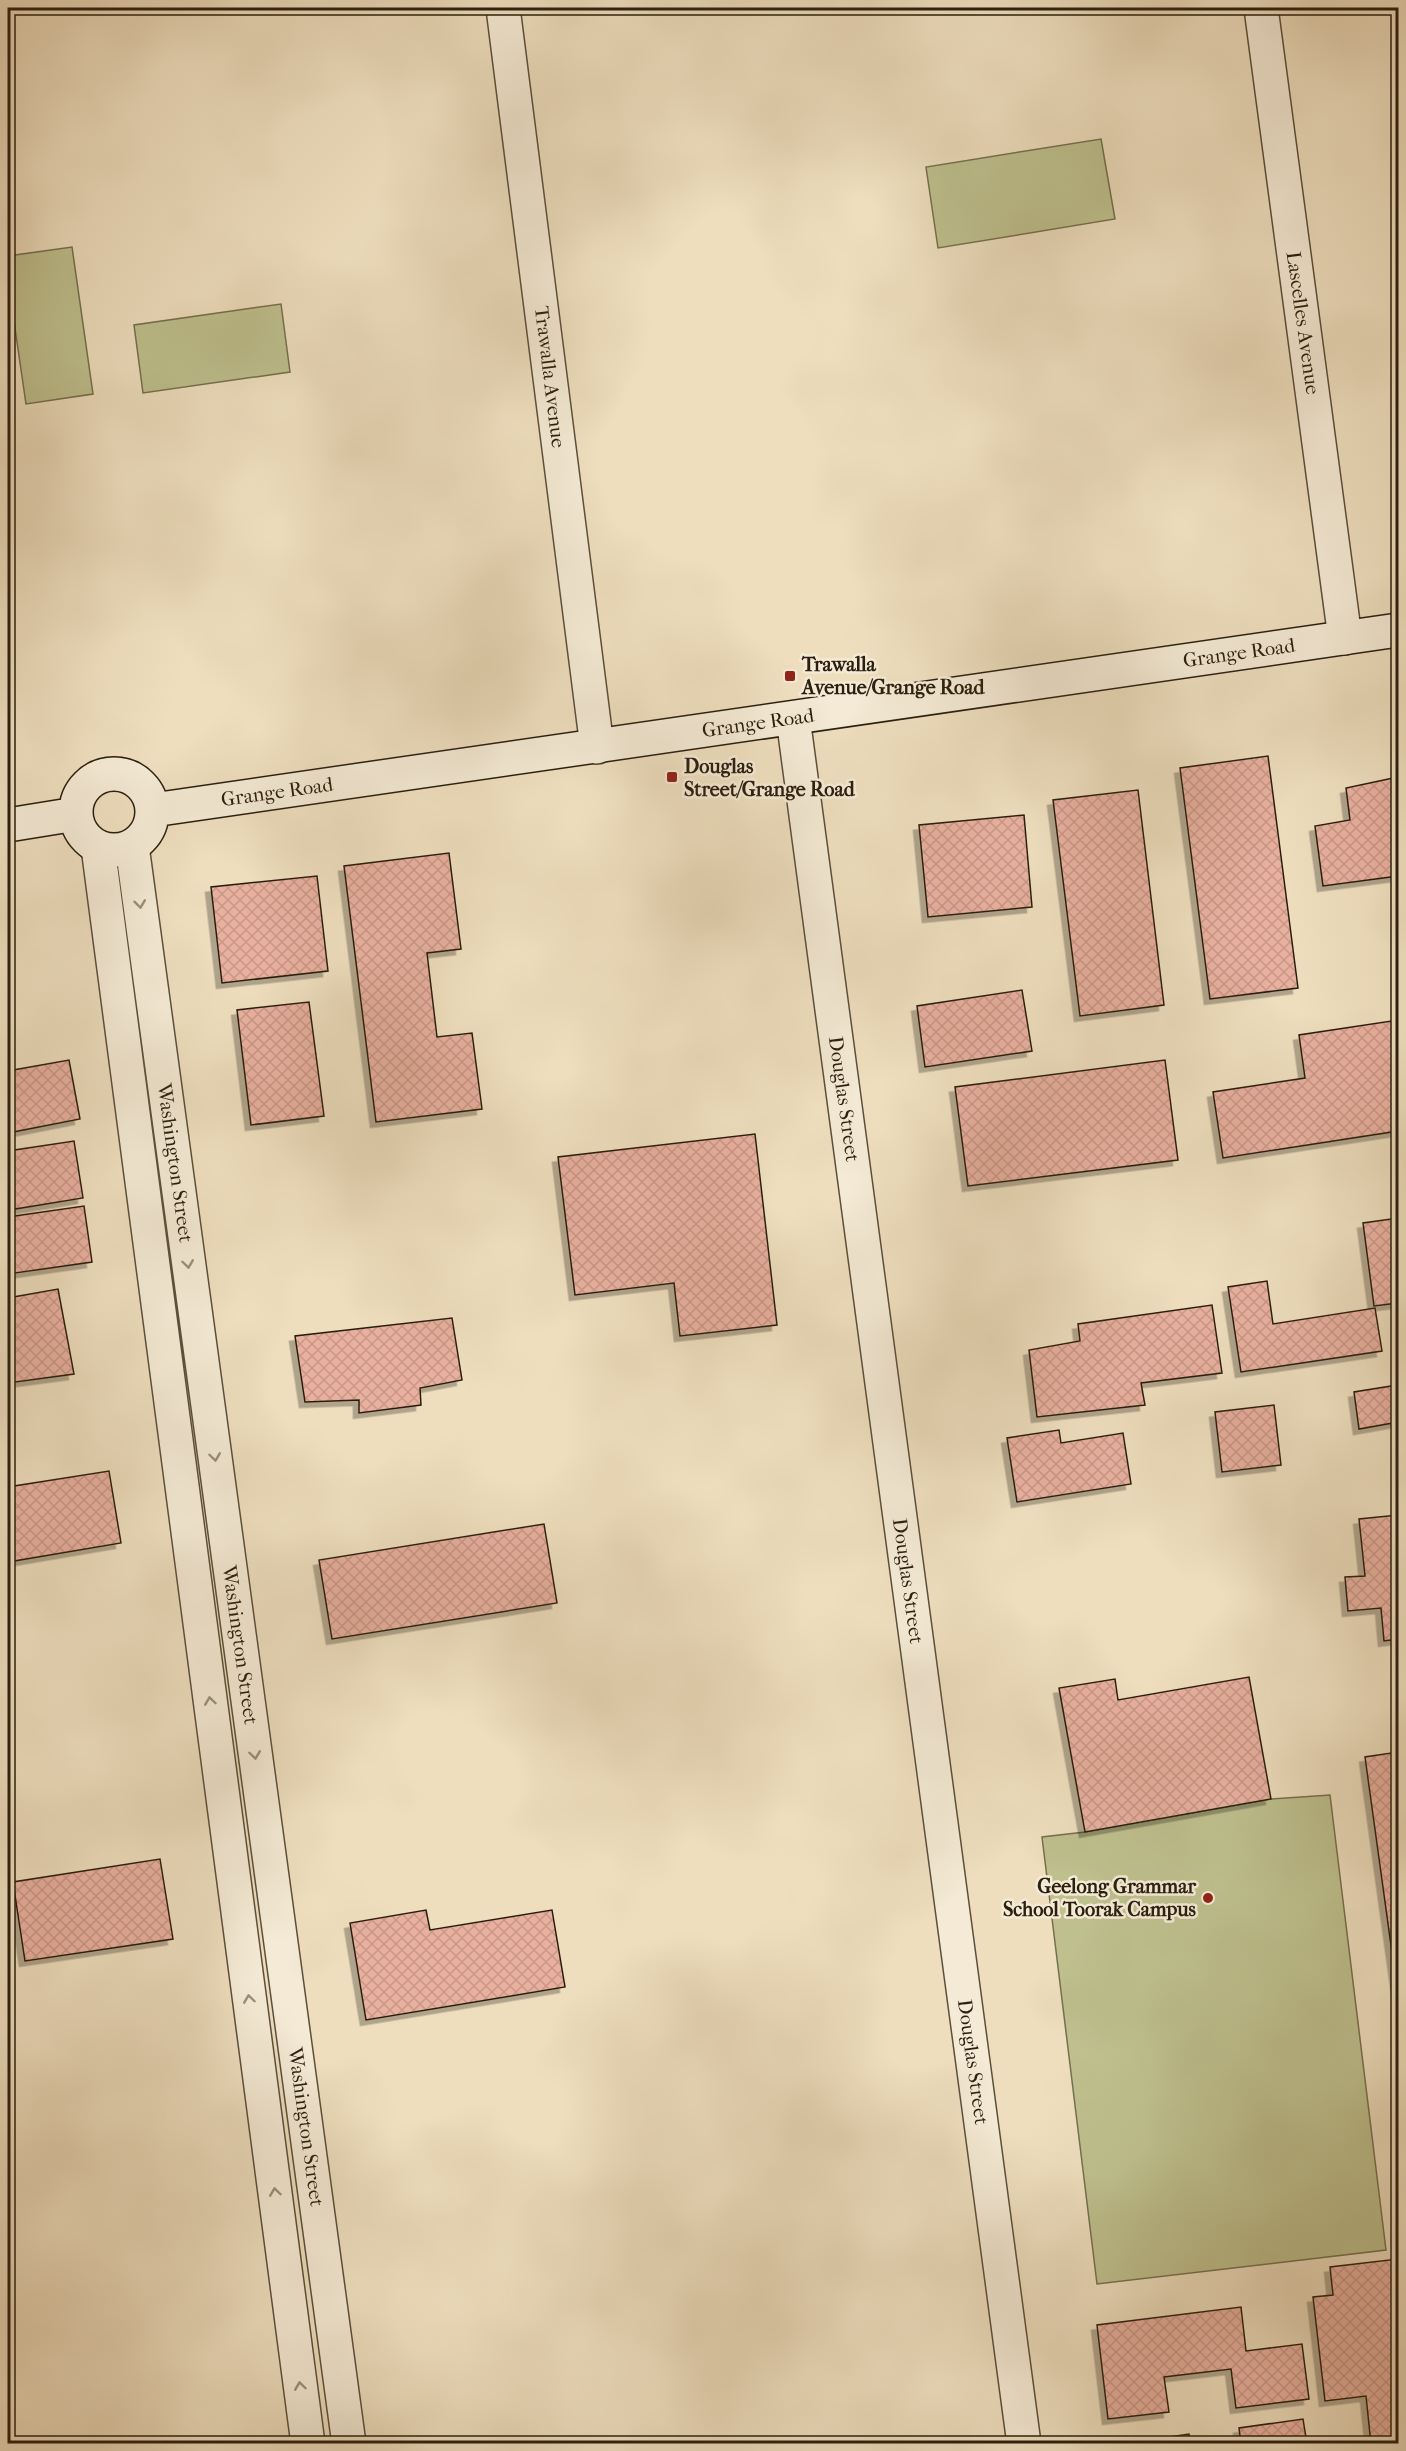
<svg xmlns="http://www.w3.org/2000/svg" width="1406" height="2451" viewBox="0 0 1406 2451" font-family="'IM FELL French Canon',serif">
	<defs>
		<pattern id="building-cross-hatch" width="8" height="8" patternUnits="userSpaceOnUse" patternTransform="scale(1.5)"><rect width="8" height="8" fill="#e9b09f"/><path d="M0 0l8 8M0 8l8-8" fill="none" stroke="#c89788"/></pattern>
		<filter id="shadow"><feDropShadow dx="-5.5" dy="5.5" stdDeviation="0" flood-color="#0004"/></filter>
	</defs>
	<rect width="100%" height="100%" fill="#eedebe"/>
	<filter id="stains"><feTurbulence type="fractalNoise" baseFrequency=".00333" numOctaves="4"/><feColorMatrix values="0 0 0 0 .2 0 0 0 0 .09 0 0 0 0 .02 0 0 0 .5 -.17"/></filter>
	<radialGradient id="worn" r=".72"><stop offset=".6" stop-color="#630" stop-opacity="0"/><stop offset="1" stop-color="#630" stop-opacity=".3"/></radialGradient>
	<path fill="#bec08e" stroke="#74704e" stroke-width="1.5" d="M1101 139 1115 219 938 248 926 167Z
		M72 247 93 394 26 404 8 280V256Z
		M281 304 290 372 143 393 134 325Z
		M1330 1795 1386 2250 1097 2284 1042 1837 1085 1832 1271 1799Z"/>
	<path fill="url(#building-cross-hatch)" stroke="#2b1f0f" stroke-width="1.5" filter="url(#shadow)" d="M1268 756 1298 988 1210 999 1180 768Z
		M1398 777V876L1323 886 1315 826 1350 820 1346 788Z
		M1138 790 1164 1005 1080 1016 1053 800Z
		M1024 815 1032 907 928 917 919 825Z
		M449 853 461 949 427 953 437 1037 472 1033 482 1109 376 1122 344 866Z
		M317 876 328 971 222 983 211 887Z
		M1022 990 1032 1051 925 1067 917 1006Z
		M309 1002 324 1116 251 1125 237 1010Z
		M1398 1020V1131L1223 1158 1213 1092 1305 1078 1299 1035Z
		M69 1060 80 1119 8 1133V1071Z
		M1165 1060 1178 1160 968 1186 955 1087Z
		M755 1134 777 1325 680 1336 674 1283 575 1295 558 1157Z
		M74 1141 83 1198 9 1210 10 1198H8V1151Z
		M84 1206 92 1262 8 1274V1217Z
		M1398 1218V1303L1374 1306 1363 1223Z
		M1267 1281 1273 1324 1375 1308 1382 1351 1241 1372 1228 1287Z
		M58 1289 74 1374 8 1383V1298Z
		M1212 1305 1222 1373 1141 1383 1145 1405 1037 1417 1029 1350 1080 1341 1078 1324Z
		M452 1318 462 1380 420 1388 421 1405 359 1413V1400L305 1402 295 1336Z
		M1398 1385V1422L1359 1429 1354 1392Z
		M1274 1405 1281 1465 1222 1472 1215 1412Z
		M1059 1430 1061 1443 1123 1433 1131 1484 1017 1502 1007 1438Z
		M109 1471 121 1543 8 1562V1487Z
		M1398 1515V1639L1384 1641 1381 1608 1348 1611 1345 1577 1365 1576 1359 1519Z
		M544 1524 557 1603 332 1639 319 1560Z
		M1249 1677 1271 1799 1085 1832 1059 1688 1115 1679 1118 1700Z
		M1398 1752V1996L1365 1757Z
		M160 1859 173 1939 25 1961 13 1882Z
		M426 1910 430 1930 552 1910 565 1987 366 2020 350 1923Z
		M1398 2259V2444H1371L1366 2396 1325 2401 1313 2297 1333 2295 1330 2267Z
		M1241 2307 1246 2351 1302 2344 1309 2399 1236 2408 1231 2369 1164 2377 1169 2412 1108 2419 1097 2325Z
		M1303 2419 1307 2444H1241L1239 2428Z
		M1189 2434 1190 2444H1121Z"/>
	<g fill="none" stroke-linecap="round" stroke-linejoin="round">
		<defs>
			<path id="street" d="M503 8 597 747
				M1261 8 1345 638
				M793 718 1024 2444
				M132 846 349 2444
				M98 847 308 2444"/>
			<path id="secondary" d="M76 812a38 38 0 1 1 76 0a38 38 0 1 1-76 0Z
				M153 810 1398 630
				M8 825 76 814"/>
		</defs>
		<use href="#street" stroke="#5c4f3b" stroke-width="36"/>
		<use href="#secondary" stroke="#2b1f0f" stroke-width="36"/>
		<use href="#street" stroke="#f4ead5" stroke-width="33"/>
		<use href="#secondary" stroke="#f4ead5" stroke-width="33"/>
	</g>
	<defs><path id="oneway-chevron" d="M-2-3.5L2.5 0L-2 3.5" fill="none" stroke-width="1.6" stroke-linecap="round" stroke-linejoin="round" transform="scale(1.5)"/></defs>
	<g stroke="#9a8f7c">
		<use href="#oneway-chevron" transform="translate(140 904) rotate(83)"/>
		<use href="#oneway-chevron" transform="translate(188 1264) rotate(82)"/>
		<use href="#oneway-chevron" transform="translate(215 1457) rotate(82)"/>
		<use href="#oneway-chevron" transform="translate(210 1701) rotate(-98)"/>
		<use href="#oneway-chevron" transform="translate(255 1755) rotate(82)"/>
		<use href="#oneway-chevron" transform="translate(249 1999) rotate(-98)"/>
		<use href="#oneway-chevron" transform="translate(275 2192) rotate(-98)"/>
		<use href="#oneway-chevron" transform="translate(300 2386) rotate(-98)"/>
	</g>
	<g fill="#8f2418" stroke="#f4ead5" stroke-width="2">
		<rect x="784" y="670" width="12" height="12" rx="3"/>
		<rect x="666" y="771" width="12" height="12" rx="3"/>
		<circle cx="1208" cy="1898" r="6"/>
	</g>
	<g text-anchor="middle" dominant-baseline="central" stroke-width="5" stroke-linejoin="round" paint-order="stroke">
		<g font-size="20" fill="#2b1f0f" stroke="#f4ead5">
			<text transform="translate(1303 323) rotate(82)">Lascelles Avenue</text>
			<text transform="translate(550 377) rotate(83)">Trawalla Avenue</text>
			<text transform="translate(1239 653) rotate(-8)">Grange Road</text>
			<text transform="translate(758 723) rotate(-8)">Grange Road</text>
			<text transform="translate(277 792) rotate(-8)">Grange Road</text>
			<text transform="translate(844 1099) rotate(82)">Douglas Street</text>
			<text transform="translate(175 1163) rotate(82)">Washington Street</text>
			<text transform="translate(908 1581) rotate(82)">Douglas Street</text>
			<text transform="translate(240 1645) rotate(82)">Washington Street</text>
			<text transform="translate(973 2062) rotate(82)">Douglas Street</text>
			<text transform="translate(306 2127) rotate(82)">Washington Street</text>
		</g>
		<g font-size="20" font-weight="bold" fill="#2b1f0f" stroke="#f4ead5" text-anchor="start">
			<text x="802" y="664">Trawalla<tspan x="802" dy="23">Avenue/Grange Road</tspan></text>
			<text x="684" y="766">Douglas<tspan x="684" dy="23">Street/Grange Road</tspan></text>
			<text x="1196" y="1886" text-anchor="end">Geelong Grammar<tspan x="1196" dy="23">School Toorak Campus</tspan></text>
		</g>
	</g>
	<rect width="1406" height="2451" fill="none" stroke="#eedebe" stroke-width="30"/>
	<rect x="9" y="9" width="1388" height="2433" fill="none" stroke="#2b1f0f" stroke-width="3"/>
	<rect x="15" y="15" width="1376" height="2421" fill="none" stroke="#2b1f0f" stroke-width="1.5"/>
	<rect width="100%" height="100%" filter="url(#stains)"/>
	<rect width="100%" height="100%" fill="url(#worn)"/>
</svg>
